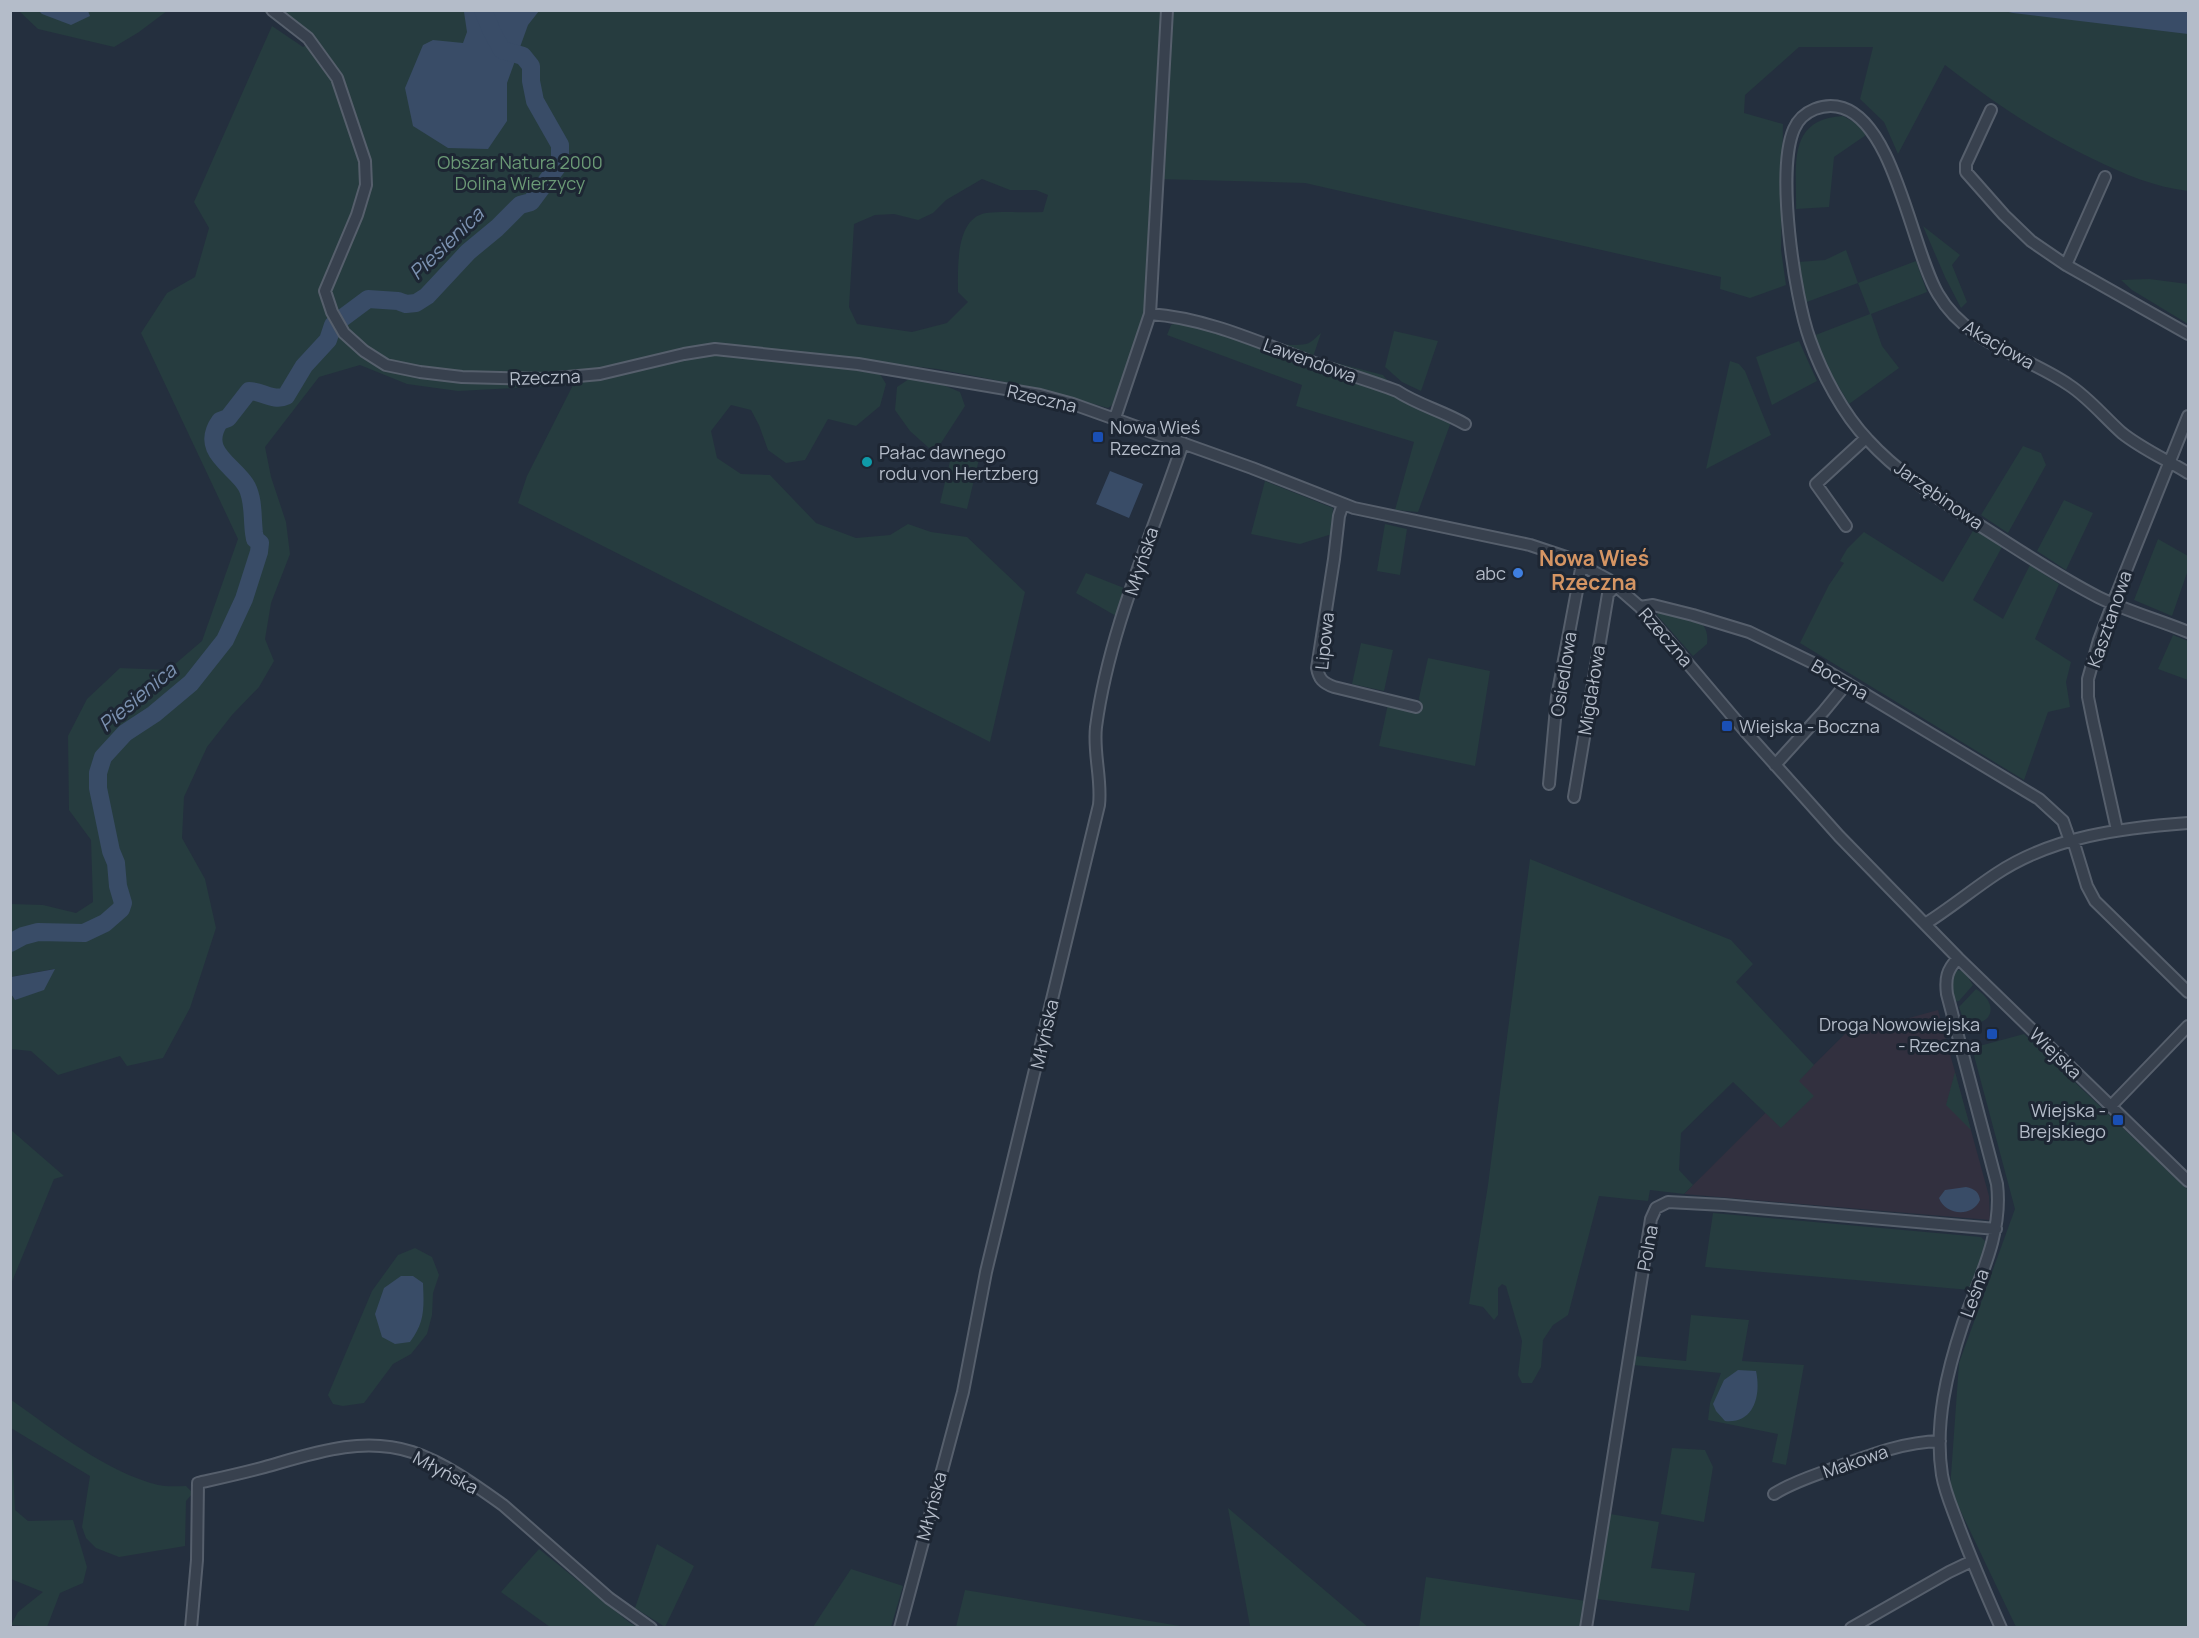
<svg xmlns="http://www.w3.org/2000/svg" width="2199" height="1638" viewBox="0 0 2199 1638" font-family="Manrope,sans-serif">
	<rect width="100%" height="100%" fill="#242f3e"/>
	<path fill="#32303f" d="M1938 1010 1989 1196 1990 1220 1684 1194 1855 1024 1862 1031Z"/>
	<path fill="#263c3f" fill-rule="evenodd" d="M19 11H167L139 32 114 47 38 29Z
		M263 11H2188V191C2154 187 2124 174 2093 159 2037 132 1993 102 1945 65L1898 154 1884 122 1860 99 1873 47H1799L1745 95 1744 113 1783 124 1781 250 1786 285 1750 298 1720 289 1721 277 1305 183 1156 179 1147 310 1115 403 1108 408 1036 388 937 369 860 360 858 371 880 374 886 384 880 406 856 426 828 419 805 460 786 463 768 450 759 425 751 410 731 405 711 431 717 458 741 474 770 475 816 523 856 538 890 535 908 524 931 532 967 537 1025 592 990 742 518 503 527 476 573 385 458 391 407 384 360 365 319 377 265 447 271 477 286 522 290 554 271 603 265 639 274 661 259 687 232 715 207 747 184 797 182 838 205 879 216 928 190 1008 163 1058 127 1066 120 1056 58 1075 31 1051 11 1049 10 994 16 1000 54 969 11 977V904L43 905 76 913 93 902 91 840 69 810 68 736 87 699 120 668 168 670 202 641 238 539 141 333 167 293 195 277 209 228 194 202 272 26 303 47 306 45 302 40ZM982 179 1010 190H1036L1048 195 1043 212C1024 213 1004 211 986 213 955 218 958 269 958 292L968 302 947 323 912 332 857 324 849 307 854 224 875 215 894 214 918 220 933 213 946 200Z
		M1843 116 1857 124 1866 135 1834 157 1829 207 1796 209C1797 166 1786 119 1843 116Z
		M1923 226 1960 255 1952 265 1967 302 1961 308 1945 277Z
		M1846 250 1858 283 1916 261 1927 292 1871 314 1882 346 1899 368 1849 404 1830 372 1813 336 1870 314 1858 283 1804 303 1798 262 1825 260Z
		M2149 279 2188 284V324L2132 290 2121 280Z
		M1181 321C1215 329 1272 350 1306 344 1311 343 1316 337 1321 333L1313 357 1383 375 1398 394 1451 422 1418 512 1395 510 1414 442 1296 406 1302 385 1167 335 1171 325Z
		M1394 331 1438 341 1421 391 1402 382 1385 367Z
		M1799 341 1817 381 1772 405 1756 357Z
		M1730 361 1739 364 1745 371 1771 435 1706 469Z
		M909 379 941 384 960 392 965 406 941 443 929 448 910 431 895 410 897 387Z
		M2023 446 2041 453 2046 465 2008 533 1981 515Z
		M953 449 980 455 967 509 940 503Z
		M1265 481 1333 508 1332 534 1300 544 1251 534Z
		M2064 500 2093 513 2066 570 2037 551Z
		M1385 524 1407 529 1400 575 1377 571Z
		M1974 529 2002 547 1973 600 2003 619 2030 565 2059 584 2035 639 2071 662 2066 682 2070 707 2048 712 2024 780 1800 643 1829 585 1844 563 1840 561 1847 549 1864 532 1943 582Z
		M2158 539 2188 556V570L2172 616 2134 600Z
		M1086 573 1124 588 1116 616 1076 593Z
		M1661 609C1683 616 1711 615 1707 644L1693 656 1657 615Z
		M2173 635 2188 641V680L2158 669Z
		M1361 643 1393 650 1384 691 1352 684Z
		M1428 658 1490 671 1475 766 1379 746 1388 704 1421 711 1419 698Z
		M1530 859 1731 940 1753 964 1736 982 1814 1065 1799 1081 1814 1096 1781 1128 1733 1082 1681 1133 1679 1170 1693 1185 1684 1194 1650 1190 1648 1201 1599 1196 1568 1315 1553 1325 1543 1340 1541 1367 1532 1383H1522L1518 1375 1522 1341 1506 1286 1502 1284 1498 1288V1315L1494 1320 1483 1307 1469 1304 1488 1185Z
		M1955 970 1965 971 1971 977 1969 979 1973 985 1959 1001 1953 1002 1950 976Z
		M1976 989C2006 1008 1984 1033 1963 1018L1959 1007Z
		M2024 1034 2188 1190V1627H2016L1950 1489 1959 1363 2015 1209 1972 1048Z
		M1955 1072 1971 1130 1946 1105Z
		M11 1130 64 1176 54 1179 11 1284Z
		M1713 1213 1981 1237 1986 1242 1970 1290 1705 1267Z
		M415 1248 432 1257 439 1275 433 1293 432 1315 427 1334 411 1354 393 1364 364 1403 343 1406 333 1404 328 1395 372 1291 398 1255Z
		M1691 1315 1749 1320 1742 1361 1804 1365 1786 1465 1772 1462 1778 1434 1708 1420 1710 1403 1721 1373 1633 1365 1635 1356 1686 1361Z
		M10 1399C54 1430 106 1472 158 1485 167 1487 177 1486 186 1486L193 1493 186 1501 185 1546 119 1557 96 1548 86 1538 82 1527 90 1476 11 1428Z
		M11 1430 15 1510 28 1521 73 1520 87 1567 83 1583 60 1593 47 1627 11 1625 18 1612 43 1592 11 1579Z
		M1672 1448 1705 1450 1713 1467 1704 1522 1661 1514Z
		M1228 1508 1368 1627H1248L1250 1626Z
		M1610 1514 1659 1522 1651 1568 1695 1573 1689 1611 1597 1599Z
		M657 1544 694 1566 665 1627 635 1608Z
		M539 1549 630 1623 637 1627H550L501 1592Z
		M851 1569 903 1586 891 1627H813Z
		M1426 1577 1586 1601 1581 1627 1419 1628Z
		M965 1590 1180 1626 1194 1627H956Z"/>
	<path fill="#394c67" d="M39 11H88L90 16 71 25 42 14Z
		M2004 11H2188V34L2013 13Z
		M464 12 539 11 528 25 507 83V121L488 149 448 148 413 126 405 88 423 45 433 40 463 43 467 32Z
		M1110 471 1143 484 1129 518 1096 504Z
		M55 969 44 990 15 1000 11 994V977Z
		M1966 1187C1975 1189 1979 1192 1980 1200 1972 1218 1945 1215 1939 1198L1945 1190Z
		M401 1276H413L423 1283C424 1308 425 1322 410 1342L395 1344 382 1337 375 1314 384 1288Z
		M1738 1370 1756 1371C1761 1394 1755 1424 1725 1421L1716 1411 1713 1404 1724 1380Z"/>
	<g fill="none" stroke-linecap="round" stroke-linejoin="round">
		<path stroke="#394c67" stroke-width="18" d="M10 943 23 936 38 932 84 933 105 923 121 909 123 903 118 886 116 863 111 851 98 788V773L103 757 125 733 154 714 191 683 225 640 244 599 259 552 260 543 255 539 254 533C252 518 254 501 247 487 236 466 198 452 220 421L228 418 249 391C262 391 274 402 286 396L304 366 328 340 333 325 368 299 398 301 406 304 416 303 427 296 468 252 497 228 520 205 531 202 560 163V145L535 101 531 81V66L523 56 502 50 492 32 483 10"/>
		<defs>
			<path id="minor" d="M272 10 308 38 337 78 365 161 366 185 357 215 325 291 332 312 344 333 364 351 386 365 420 372 462 377 546 379 600 374 684 354 715 349 858 364 1040 395 1073 404 1252 468 1354 508 1530 545 1566 557 1609 580 1640 607 1745 731 1839 836 1958 958 2188 1181
				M1991 110 1966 164V172L2004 215 2031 241 2066 265 2188 334
				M2066 265 2105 177
				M1150 314C1206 318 1258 342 1309 361 1339 372 1368 380 1397 391 1418 405 1443 411 1465 424
				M1115 418 1150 314 1167 10
				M2188 473C2167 460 2142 449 2122 433 2104 417 2089 398 2069 385 2025 355 1967 344 1938 294 1912 250 1895 125 1843 108 1825 102 1802 110 1794 129 1776 170 1794 296 1810 340 1822 374 1843 414 1868 440 1899 474 1938 498 1976 523 2016 548 2055 575 2098 597 2126 611 2159 620 2188 632
				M1343 504 1339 516 1334 559 1317 668C1319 679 1323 683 1334 687L1416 707
				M1846 526 1816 484 1866 438
				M1640 607 1653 605 1693 615 1749 632 1815 664 2039 799 2063 821 2070 841
				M1775 765 1824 711 1847 683
				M1549 784 1557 697 1582 564
				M1574 797 1608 594 1616 586
				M2117 830 2093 722 2088 697V679L2099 640 2113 603 2188 416
				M2073 840 2087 886 2095 901 2188 992
				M1925 924C1949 909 1972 890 1996 874 2053 836 2122 828 2188 823
				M1958 958C1947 970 1945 978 1947 994L1997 1184C2003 1233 1980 1277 1963 1323 1947 1371 1934 1424 1942 1475 1945 1493 1953 1510 1959 1527 1972 1561 1986 1594 2001 1628
				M2110 1107 2188 1026
				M1774 1494C1791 1483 1810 1477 1829 1470 1865 1457 1901 1442 1940 1441
				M191 1628 197 1560 198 1483C220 1478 243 1473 265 1467 314 1453 362 1436 412 1452 445 1463 475 1485 503 1505L609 1598 651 1628
				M900 1628 963 1392 986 1272 1099 805C1102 779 1093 753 1096 727 1109 629 1152 536 1183 443
				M1586 1628 1651 1219 1656 1208 1668 1202 1724 1205 1996 1229
				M1851 1628 1949 1572 1972 1561"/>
		</defs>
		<use href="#minor" stroke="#565f6c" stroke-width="14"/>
		<use href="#minor" stroke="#38414e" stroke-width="10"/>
	</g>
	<g fill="#1a4fb4" stroke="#1d2633" stroke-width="2">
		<rect x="1092" y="431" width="12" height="12" rx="3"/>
		<rect x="1721" y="720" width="12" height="12" rx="3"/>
		<rect x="1986" y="1028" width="12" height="12" rx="3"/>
		<rect x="2112" y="1114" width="12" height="12" rx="3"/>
	</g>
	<circle fill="#0f9aa8" stroke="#1d2633" stroke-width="2" cx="867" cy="462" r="6"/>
	<circle fill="#3f7fe0" stroke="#1d2633" stroke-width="2" cx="1518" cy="573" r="6"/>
	<g text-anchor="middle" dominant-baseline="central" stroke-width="6" stroke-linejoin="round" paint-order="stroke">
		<g font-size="18" fill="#6b9a76" stroke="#1d2633">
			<text x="520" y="162">Obszar Natura 2000<tspan x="520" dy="21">Dolina Wierzycy</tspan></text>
		</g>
		<g font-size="18" fill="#b4bcc9" stroke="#1d2633">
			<text transform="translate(1999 344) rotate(30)">Akacjowa</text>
			<text transform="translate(1310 360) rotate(20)">Lawendowa</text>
			<text transform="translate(545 377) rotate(-2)">Rzeczna</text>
			<text transform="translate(1042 398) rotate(13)">Rzeczna</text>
			<text transform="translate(1939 495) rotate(35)">Jarzębinowa</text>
			<text transform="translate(1141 561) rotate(-72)">Młyńska</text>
			<text transform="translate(2109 619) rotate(-71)">Kasztanowa</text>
			<text transform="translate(1666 637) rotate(49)">Rzeczna</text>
			<text transform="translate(1324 641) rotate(-84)">Lipowa</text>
			<text transform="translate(1563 674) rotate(-81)">Osiedlowa</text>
			<text transform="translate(1840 679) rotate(30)">Boczna</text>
			<text transform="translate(1591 690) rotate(-81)">Migdałowa</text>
			<text transform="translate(1044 1034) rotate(-77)">Młyńska</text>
			<text transform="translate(2056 1053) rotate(44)">Wiejska</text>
			<text transform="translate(1647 1248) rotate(-80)">Polna</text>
			<text transform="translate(1974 1293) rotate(-70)">Leśna</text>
			<text transform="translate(1855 1461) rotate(-19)">Makowa</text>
			<text transform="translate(446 1472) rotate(28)">Młyńska</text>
			<text transform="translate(931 1506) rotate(-75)">Młyńska</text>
		</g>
		<g font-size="18" fill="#b4bcc9" stroke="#1d2633" text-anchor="start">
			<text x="1110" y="427">Nowa Wieś<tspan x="1110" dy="21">Rzeczna</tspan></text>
			<text x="879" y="452">Pałac dawnego<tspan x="879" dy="21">rodu von Hertzberg</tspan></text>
			<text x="1506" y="573" text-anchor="end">abc</text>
			<text x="1739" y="726">Wiejska - Boczna</text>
			<text x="1980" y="1024" text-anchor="end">Droga Nowowiejska<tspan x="1980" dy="21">- Rzeczna</tspan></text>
			<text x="2106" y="1110" text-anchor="end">Wiejska -<tspan x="2106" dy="21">Brejskiego</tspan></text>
		</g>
		<g font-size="20" font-style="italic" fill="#7c92b1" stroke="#1d2633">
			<text transform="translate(446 243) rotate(-44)">Piesienica</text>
			<text transform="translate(137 697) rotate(-40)">Piesienica</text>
		</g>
		<g font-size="21" font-weight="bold" fill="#d59563" stroke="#1d2633">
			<text x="1594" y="558">Nowa Wieś<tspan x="1594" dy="24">Rzeczna</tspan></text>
		</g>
	</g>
	<rect width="2199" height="1638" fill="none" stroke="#b4bcc9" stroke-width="24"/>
</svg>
